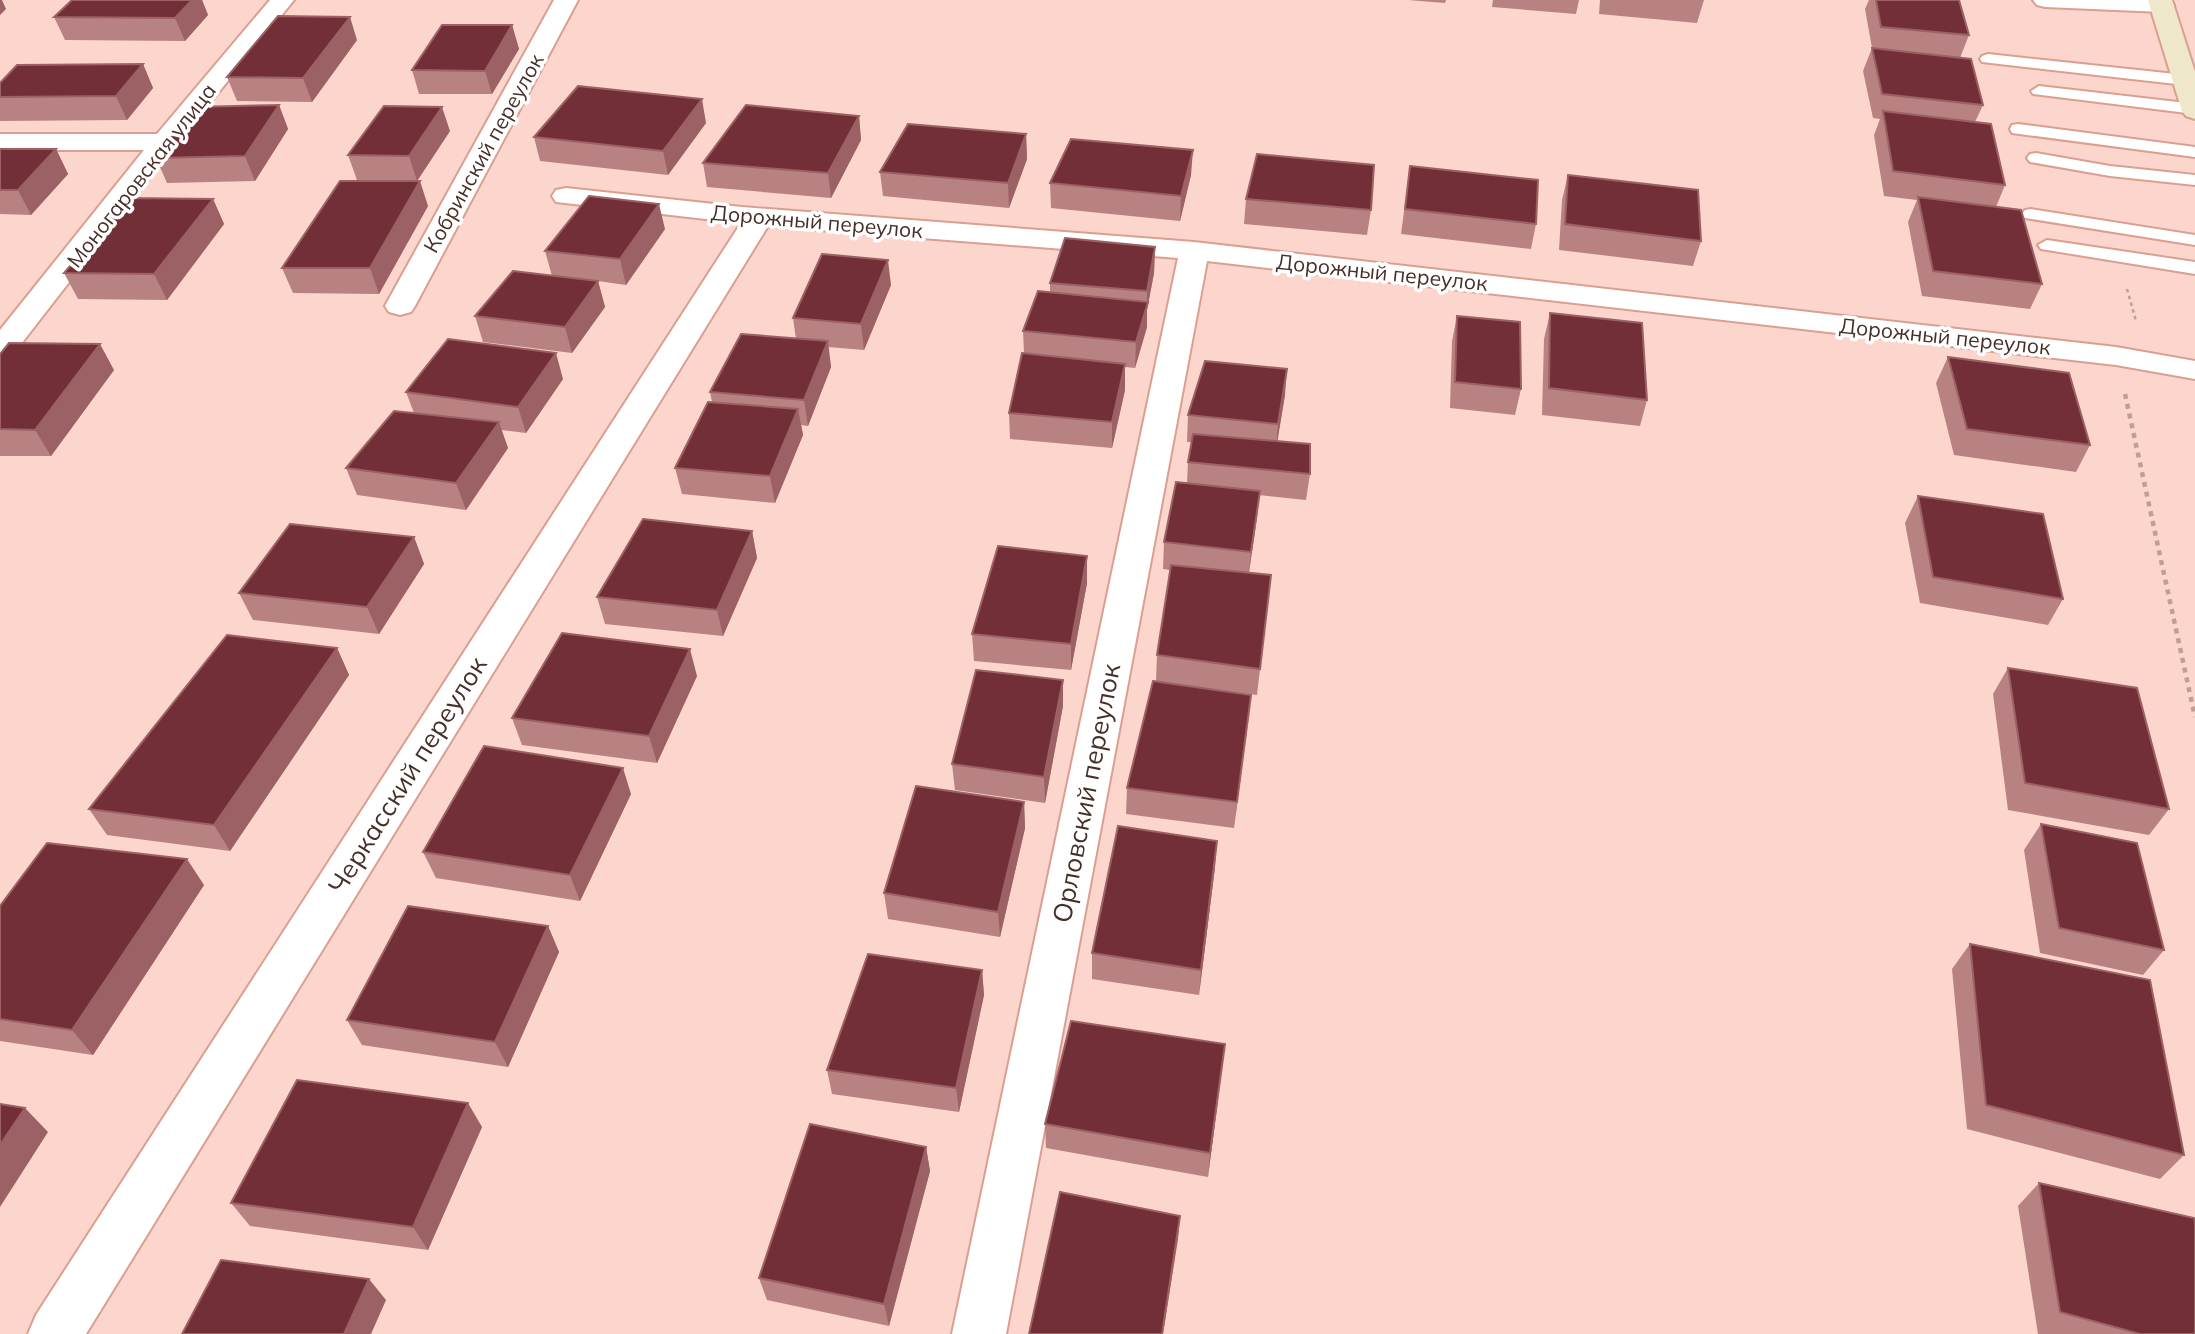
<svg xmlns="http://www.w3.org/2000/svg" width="2195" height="1334" viewBox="0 0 2195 1334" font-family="Mulish,sans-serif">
	<rect width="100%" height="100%" fill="#fcd6cc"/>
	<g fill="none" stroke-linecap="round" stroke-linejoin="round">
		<defs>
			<path id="service" d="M1988 54 2185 75 2193 80 2185 85 1982 62 1980 59 1982 56Z
				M2039 86 2195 104V114L2033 94 2031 91Z
				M2018 124 2195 147V157L2012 133 2010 129 2012 125Z
				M2036 153 2110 166 2195 175V185L2110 176 2030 162 2027 158 2030 154Z
				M2031 209 2195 235V245L2025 218 2022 214 2025 210Z
				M2047 240 2195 262V274L2041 249 2038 245Z"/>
			<path id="minor" d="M270 0H294L173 148 11 357 0 359V330L144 150H0V134H157Z
				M554 0H578L415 306 411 312 400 315 389 312 385 306Z
				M2033 0H2170L2174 5 2170 10 2162 12 2045 7 2037 5Z
				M566 188 742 207 1194 242 2116 347 2195 361V379L2116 365 1207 261 1006 1334H952L1178 258 768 226 86 1334H28L36 1315 741 223 556 202 552 196 556 190Z"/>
			<path id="secondary" d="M2148 0H2172L2195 72V119L2186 116 2182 111Z"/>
		</defs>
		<use href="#service" stroke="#da9f90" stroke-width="4"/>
		<use href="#minor" stroke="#da9f90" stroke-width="4"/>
		<use href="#secondary" stroke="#da9f90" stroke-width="4"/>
		<path stroke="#c09e96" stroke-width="2.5" stroke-dasharray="3.5 3.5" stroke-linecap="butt" d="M2127 289 2136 321"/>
		<path stroke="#c09e96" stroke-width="4.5" stroke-dasharray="5 5" stroke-linecap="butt" d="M2125 394 2195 717"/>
		<use href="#service" fill="#fff" fill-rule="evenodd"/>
		<use href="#minor" fill="#fff" fill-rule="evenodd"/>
		<use href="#secondary" fill="#efe7ca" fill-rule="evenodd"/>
	</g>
	<path fill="#b88282" d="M72 0H202L208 15 185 41 65 40 54 17Z
		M1408 0H1446L1445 3Z
		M1493 0H1579L1576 14 1492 7Z
		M1600 0H1704L1697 23 1599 14Z
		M1869 0H1959L1969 35 1960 58 1983 105 1975 122 2005 185 1996 207 2042 284 2030 309 1922 296 1908 222 1917 200 1884 196 1874 135 1880 119 1873 118 1863 71 1872 48 1865 9Z
		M512 25 519 49 492 94H419L412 70Z
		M357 40 312 102 237 101 227 77Z
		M143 64 153 88 127 120 0 121V83Z
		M279 105 288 129 255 181 167 183 156 158Z
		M859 116 861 140 831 198 707 187 703 163Z
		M706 123 668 175 540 161 534 137Z
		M450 131 417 181 357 180 348 155Z
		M1026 134 1027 159 1009 208 883 196 880 172Z
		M0 149H56L68 174 31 215 0 214Z
		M1410 166 1536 224 1531 249 1401 234Z
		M1191 175 1180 221 1051 208 1050 183Z
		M1568 175 1701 241 1693 266 1559 250 1562 200Z
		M213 199 224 224 167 300 78 299 64 273Z
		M1246 199 1371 210 1367 235 1244 224Z
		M428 206 379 294 293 293 282 268Z
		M665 229 626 285 598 281 605 307 572 353 483 342 475 316 552 276 545 251Z
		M1155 247 1154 273 1147 310V327L1135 368 1125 367V390L1112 448 1010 439 1009 413 1024 353 1023 331 1050 292V283Z
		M891 285 864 350 828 347 831 367 808 426 801 425 803 435 775 503 682 494 675 468 712 402 710 392 796 339 793 318Z
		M1550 313 1647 400 1640 426 1542 415 1544 339Z
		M1457 316 1521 389 1515 415 1450 408 1452 341Z
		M0 354 114 370 51 456H0Z
		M1948 357 2090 445 2076 472 1954 455 1936 383Z
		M563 379 526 433 501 430 508 448 466 510 357 495 346 468 414 413 406 392Z
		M1285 395 1277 441 1310 474 1306 500 1259 495 1249 573 1271 575 1257 695 1195 687 1251 695 1234 828 1126 814 1127 788 1156 681 1157 655 1170 570 1163 569 1164 542 1187 483 1188 462 1191 442H1187L1188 415Z
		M1918 496 2063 599 2048 625 1920 603 1905 523Z
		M752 531 757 558 723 636 605 624 597 597Z
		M414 537 424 564 379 634 253 620 239 593Z
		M1087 556V583L1071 670 974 661 972 634Z
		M337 648 349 675 230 851 107 835 89 809Z
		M2008 668 2169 809 2149 835 2008 810 1993 694Z
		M697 676 657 763 522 745 512 718Z
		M1063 680V706L1045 803 955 790 952 764Z
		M631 794 580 901 436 878 423 852Z
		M1024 802 1025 828 1000 937 888 919 884 893Z
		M2041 824 2164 950 2143 975 2040 953 2024 850Z
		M1215 867 1199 995 1092 979V953Z
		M204 885 93 1055 0 1041V906Z
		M548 926 559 952 508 1067 362 1045 347 1020Z
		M1970 944 2184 1155 2160 1179 1967 1129 1952 969Z
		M982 970 984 995 959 1112 832 1094 827 1070Z
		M1222 1068 1208 1177 1046 1148 1045 1124Z
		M482 1127 428 1250 250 1226 231 1203Z
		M926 1147 930 1171 889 1326 767 1300 759 1278Z
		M2039 1183 2195 1334H2038L2018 1206Z"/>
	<path fill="#9c6164" d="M0 0H2L6 9 0 15Z
		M192 0H202L208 15 185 41 175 18Z
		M350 17 357 40 312 102 303 78Z
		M512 25 519 49 492 94 485 71Z
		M143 64 153 88 127 120 116 96Z
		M702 99 706 123 668 175 663 151Z
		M279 105 288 129 255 181 245 156Z
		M442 107 450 131 417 181 409 156Z
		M859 116 861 140 831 198 828 173Z
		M1026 134 1027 159 1009 208 1008 183Z
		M56 149 68 174 31 215 18 190Z
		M1193 150 1191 175 1180 221 1181 196Z
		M420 181 428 206 379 294 370 268Z
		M213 199 224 224 167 300 154 274Z
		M659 204 665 229 626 285 620 259Z
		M1155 247 1154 273 1147 310V327L1135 368 1136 342 1147 305V291Z
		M888 260 891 285 864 350 861 324Z
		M598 281 605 307 572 353 565 327Z
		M828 341 831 367 808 426 804 400Z
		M100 344 114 370 51 456 35 430Z
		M556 353 563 379 526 433 518 407Z
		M1125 364V390L1112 448V422Z
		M1287 369 1285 395 1276 450 1278 424Z
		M798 409 803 435 775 503 770 476Z
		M499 422 508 448 466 510 456 483Z
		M1260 491 1257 518 1248 579 1251 552Z
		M752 531 757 558 723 636 717 610Z
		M414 537 424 564 379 634 367 607Z
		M1087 556V583L1071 670V644Z
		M337 648 349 675 230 851 214 825Z
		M690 649 697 676 657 763 649 736Z
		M1063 680V706L1045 803 1044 777Z
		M1251 695 1248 722 1234 828 1237 802Z
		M623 768 631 794 580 901 570 875Z
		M1024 802 1025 828 1000 937 998 912Z
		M1217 841 1215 867 1199 995 1201 970Z
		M187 859 204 885 93 1055 72 1030Z
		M548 926 559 952 508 1067 495 1042Z
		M982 970 984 995 959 1112 956 1088Z
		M1225 1044 1222 1068 1208 1177 1210 1153Z
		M468 1103 482 1127 428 1250 413 1227Z
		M25 1108 48 1132 0 1207V1145Z
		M926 1147 930 1171 889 1326 884 1304Z
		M1180 1216 1178 1239 1163 1334H1162Z
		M369 1279 386 1300 371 1334H344Z"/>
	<path fill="#732f38" stroke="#9c6164" stroke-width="2" d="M72 0H192L175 18 54 17Z
		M1876 0H1959L1969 35 1881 27Z
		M278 16 350 17 303 78 227 77Z
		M442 25H512L485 71 412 70Z
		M1872 48 1971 59 1983 105 1882 94Z
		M143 64 116 96 0 97V83L17 65Z
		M578 86 702 99 663 151 534 137Z
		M279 105 245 156 156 158 194 107Z
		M746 105 859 116 828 173 703 163Z
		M384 106 442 107 409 156 348 155Z
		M1883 111 1991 124 2005 185 1893 171Z
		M908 124 1026 134 1008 183 880 172Z
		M1071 139 1193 150 1181 196 1050 183Z
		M0 149H56L18 190H0Z
		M1257 154 1374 165 1371 210 1246 199Z
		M1410 166 1538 180 1536 224 1405 209Z
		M1568 175 1698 190 1701 241 1565 224Z
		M340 181H420L370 268H282Z
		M589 196 659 204 620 259 545 251Z
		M1918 197 2021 210 2042 284 1933 271Z
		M128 198 213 199 154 274 64 273Z
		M1065 238 1155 247 1147 291 1050 283Z
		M822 254 888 260 861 324 793 318Z
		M513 271 598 281 565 327 475 316Z
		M1038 291 1148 302 1136 342 1023 331Z
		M1550 313 1642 323 1647 400 1549 388Z
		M1457 316 1520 322 1521 389 1455 382Z
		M741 334 828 341 804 400 710 392Z
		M448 339 556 353 518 407 406 392Z
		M9 343 100 344 35 430 0 429V354Z
		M1022 353 1125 364 1112 422 1009 413Z
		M1948 357 2069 373 2090 445 1967 429Z
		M1205 361 1287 369 1278 424 1188 415Z
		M708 402 798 409 770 476 675 468Z
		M394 411 499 422 456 483 346 468Z
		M1193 434 1310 444V474L1188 462Z
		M1176 482 1260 491 1251 552 1164 542Z
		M1918 496 2043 514 2063 599 1933 577Z
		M643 519 752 531 717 610 597 597Z
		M290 524 414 537 367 607 239 593Z
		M998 546 1087 556 1071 644 972 634Z
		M1171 565 1271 575 1260 669 1157 655Z
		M562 633 690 649 649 736 512 718Z
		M227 635 337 648 214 825 89 809Z
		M2008 668 2137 688 2169 809 2025 783Z
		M976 670 1063 680 1044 777 952 764Z
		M1153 681 1251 695 1237 802 1127 788Z
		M484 746 623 768 570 875 423 852Z
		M916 786 1024 802 998 912 884 893Z
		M2041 824 2137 843 2164 950 2059 928Z
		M1118 826 1217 841 1201 970 1092 953Z
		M47 843 187 859 72 1030 0 1019V906Z
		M408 906 548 926 495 1042 347 1020Z
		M1970 944 2150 980 2184 1155 1986 1105Z
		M868 954 982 970 956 1088 827 1070Z
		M1071 1021 1225 1044 1210 1153 1045 1124Z
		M297 1080 468 1103 413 1227 231 1203Z
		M0 1104 25 1108 0 1145Z
		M810 1124 926 1147 884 1304 759 1278Z
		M2039 1183 2194 1218 2195 1223V1334H2140L2060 1312Z
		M1060 1192 1180 1216 1162 1334H1029Z
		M221 1260 369 1279 344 1334H182Z"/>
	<g text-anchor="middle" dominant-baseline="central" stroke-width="7" stroke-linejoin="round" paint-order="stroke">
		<g font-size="21" fill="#472f29" stroke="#fff">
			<text transform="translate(483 153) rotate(-61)">Кобринский переулок</text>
			<text transform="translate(141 175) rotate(-52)">Моногаровская улица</text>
			<text transform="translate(817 221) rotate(5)">Дорожный переулок</text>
			<text transform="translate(1382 272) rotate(6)">Дорожный переулок</text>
			<text transform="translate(1945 336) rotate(6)">Дорожный переулок</text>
		</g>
		<g font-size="26" fill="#472f29" stroke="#fff">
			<text transform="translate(407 775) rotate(-58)">Черкасский переулок</text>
			<text transform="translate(1086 793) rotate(-79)">Орловский переулок</text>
		</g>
	</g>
</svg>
